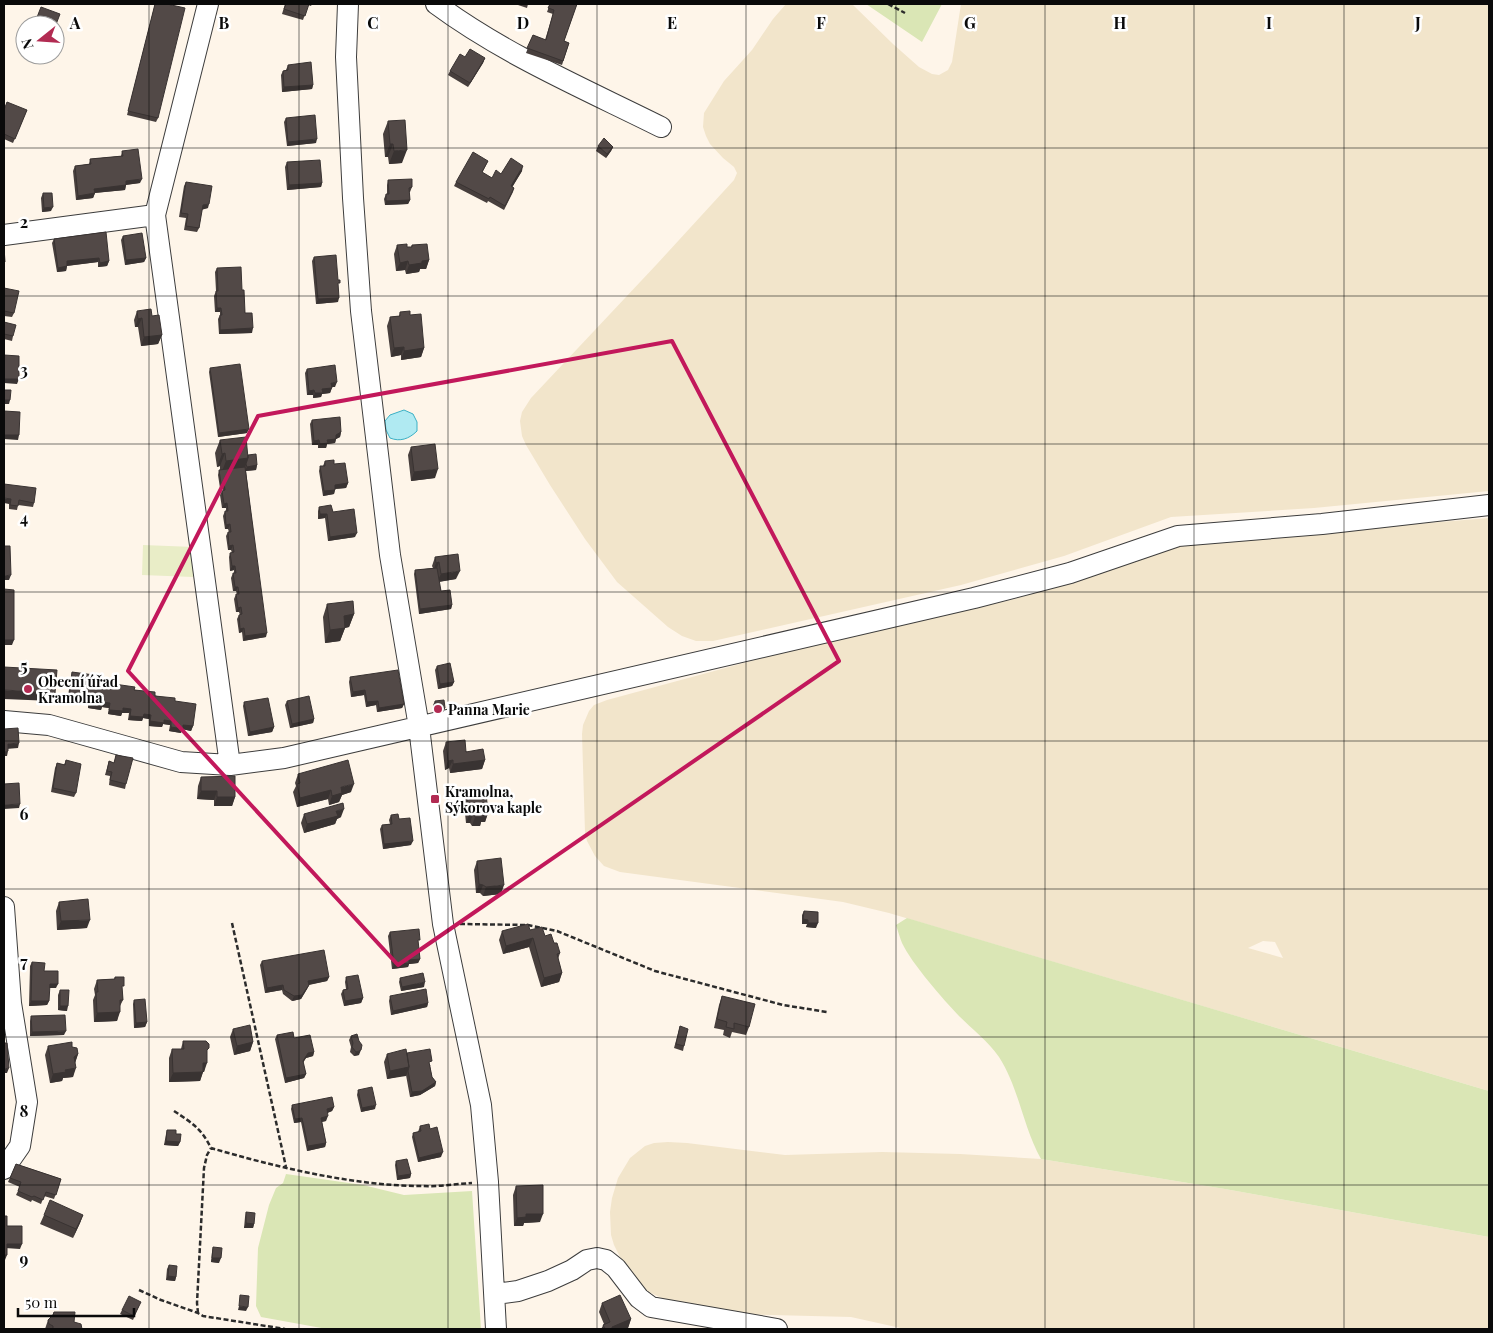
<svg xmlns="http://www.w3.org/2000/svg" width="1493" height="1333" viewBox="0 0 1493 1333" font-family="'Playfair Display',serif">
	<rect width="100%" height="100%" fill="#fef5e9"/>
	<path fill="#f2e5cb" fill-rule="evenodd" d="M786 4H852L893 44 919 67 932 74 939 75 948 70 952 62 961 4H1489V491L1314 508 1171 517 1064 556 961 585 713 641H696L682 636 668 627 617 582 585 539 550 485 526 445 522 436 520 421 522 412 531 398 657 264 734 180 737 173 734 167 723 158 710 144 706 136 703 127 704 113 724 81 752 50 773 19Z
		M1489 518V1091L889 913 843 902 620 872 604 866 595 856 587 841 585 832 582 734 583 725 589 711 594 705 607 700 773 655 1011 600 1065 584 1186 543ZM1263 941 1275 942 1283 958 1248 948Z
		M668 1142 687 1143 785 1155 882 1152 960 1154 1041 1159 1225 1189 1489 1237V1329H905L851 1317 735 1314 668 1301 647 1291 629 1275 614 1245 611 1235 610 1212 612 1198 618 1178 630 1158 645 1146 654 1143Z"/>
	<path fill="#dae6b5" d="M866 4H942L922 42Z
		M907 918 1489 1091V1237L1225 1189 1041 1159C1023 1127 1019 1088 999 1057 988 1041 972 1029 959 1016 943 999 912 964 902 943 900 938 898 931 896 925Z
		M286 1174 363 1185 404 1195 472 1191 481 1329H327L261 1317 256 1306 258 1248 269 1205 276 1188 283 1183Z"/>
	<path fill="#e9edc7" d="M143 545 194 547 193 577 142 575Z"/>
	<path fill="#b0eaf2" stroke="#3bb0c5" d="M404 410 413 414 417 422V431C409 439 400 442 390 438L386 430 385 421 390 415Z"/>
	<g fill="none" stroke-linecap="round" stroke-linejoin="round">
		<defs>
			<path id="minor" d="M208 4 155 215 230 765
				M348 4 346 57 353 198 361 311 390 555 419 727 443 924 481 1105 488 1182 496 1329
				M436 4C505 55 585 89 661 127
				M4 235 155 215
				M4 721 49 725 181 762 230 765 284 758 974 598 1070 573 1178 536 1322 524 1489 505
				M4 907 11 1003 27 1102 20 1146 4 1169
				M495 1294 518 1291 548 1281 572 1270 587 1260 597 1258 606 1260 616 1268 639 1298 651 1307 777 1329"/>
		</defs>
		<use href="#minor" stroke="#3d3d3d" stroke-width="22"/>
		<path stroke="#2c2c2c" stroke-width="2.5" stroke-dasharray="5 2.5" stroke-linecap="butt" d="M888 4 905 13
			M232 923 286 1167
			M460 924 528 925 557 931 655 971 783 1005 827 1012
			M174 1111C192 1123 201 1128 211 1148 276 1167 354 1186 422 1186 438 1187 455 1184 472 1183
			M139 1290 161 1300 198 1313 203 1316 285 1329
			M198 1313 197 1303 204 1168 207 1155 211 1148"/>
		<use href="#minor" stroke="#fff" stroke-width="20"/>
	</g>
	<path fill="#473f3d" d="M155 4 158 118 156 122 127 115Z
		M285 4H312L311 6 308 5 303 20 282 14Z
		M518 4H528L527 8 518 5Z
		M550 4H577L564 41 569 43 562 65 526 53 533 35 545 40 553 14 547 12Z
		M485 58 483 63 468 87 448 75 450 71Z
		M288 65 313 85 312 89 282 92 281 75 283 71 286 70Z
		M4 110H27L13 143 4 139Z
		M286 118 316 143 287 146 284 122Z
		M388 121 402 163 389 164 388 157H385L383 134Z
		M598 146 613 147 611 151 606 158 596 151Z
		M122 151 140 183 126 185 125 190 95 193 93 198 76 200 73 171 75 166 89 164 90 159 121 156Z
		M488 161 482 173 492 178 501 174 522 171 512 187 514 188 513 192 504 210 488 201 487 203 454 186 456 182Z
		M287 162 322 183 321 187 287 190 285 167Z
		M388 180 412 187 410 192H409L410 200 408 204 385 205 384 199 386 194H387V185Z
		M186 182 208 208 202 209 199 228 197 232 184 230 186 218 179 217 184 186Z
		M43 193 51 211 42 212 41 198Z
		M123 236 146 258 144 262 125 265 121 240Z
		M54 239 109 261 107 266 98 267V262L67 266 66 271 57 272 52 243Z
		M397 245 407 247H411L412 245 429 260 426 269H420L419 272 406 274 405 270 396 271 394 254Z
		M314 257 338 286V302L316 304 312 261Z
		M217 268 242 290 245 313 252 333 219 334 218 319 220 315V312H215L214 296 216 291 215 272Z
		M4 288 14 313 12 317 4 316Z
		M137 311 152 316 162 335 158 344 141 346 138 327H135L134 320Z
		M400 312 410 315 424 348 421 357 401 360V355L391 357 387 326 390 317 399 316Z
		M4 322 13 336 12 341 4 339Z
		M210 368 247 433 218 437 209 372Z
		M307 369 335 387H332L330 393 322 394 321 397 313 398V395H307L305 373Z
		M312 420 341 432 340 437 336 439 335 443 327 444 326 448H318V445H312L310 424Z
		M220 440 248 455 257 465 256 470 246 471 266 637 243 641 242 632 239 633 237 619 239 615H240L239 612H236L234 599 236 594H237L236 591H233L231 578 233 573H234V570L230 571 229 557 230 553H232L231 550H228L226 536 228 532H229L228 529H225L223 516 225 511H226V508H222L220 495 222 491H223V488H220L218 475 219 470H220V466L217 467 215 453Z
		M411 447 435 478 411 481 408 455Z
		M325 461 334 464 348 483 346 488 335 489 334 494 323 496 319 471 320 466H323Z
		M4 484 34 503 33 507 18 505 17 510 9 509V504Z
		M319 507 333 512 355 537 328 541 325 518 318 519V511Z
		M435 557 456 579 439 582 441 591 452 605 451 609 419 614 414 574 415 570 433 568 432 566Z
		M327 604 354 614 349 627 345 628 340 641 325 643 323 617Z
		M437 666 454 682 452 686 438 689 435 670Z
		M72 672 175 701 193 726 191 731 182 729 181 733 169 731 170 725 163 724 162 727 149 726V719L143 718 142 721 128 720 129 713H122L121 716 108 714 109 708 102 707 101 710 88 708V702L82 701 81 704 67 702 71 677Z
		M350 677 404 704 402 708 377 712 376 705 366 707 364 695 351 697 349 682Z
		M287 701 314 719 313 723 290 728 285 705Z
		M435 701 445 708 443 712 434 713 433 705Z
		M244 702 274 727 272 732 248 736 243 706Z
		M446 742 485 760 482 769 450 773 449 768 445 770 443 751Z
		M116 755 126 784 125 789 109 785 110 776 105 775 109 761 114 763Z
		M66 760 76 793 74 797 51 792 55 768 57 763 64 765Z
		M298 774 351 792 342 795 339 802 329 805 328 799 297 807 293 792 296 786 295 783Z
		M201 777 235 797 232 806H214V800L197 799 198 786Z
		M467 795 488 813 485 822H481L480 826H472L470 823H466L464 804Z
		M304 814 341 817 337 819 335 824 304 833 301 823Z
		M391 815 399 819 411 845 383 849 380 829 382 825 390 824 389 820Z
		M477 861 501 894 483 896 480 893H476L474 870Z
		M59 902 87 928 57 930 56 911Z
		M804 911 816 928 806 927 807 924H802V915Z
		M530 930 545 936 554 943 560 953 558 959 562 973 559 982 541 987 529 947 503 954 499 940 502 931Z
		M390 932 418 945 420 959 418 963 409 964 408 967 392 969 388 936Z
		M262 961 329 977 327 981 309 985 307 989 301 999 292 1001 283 994 282 990 265 993 260 965Z
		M32 962 44 971 56 988H49V1001L47 1005 29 1006 30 966Z
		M115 977 122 991 123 1000 120 1006 117 1021 94 1022 93 1000 95 995 94 989 97 980 114 979Z
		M346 977 363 998 361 1003 344 1006 341 994 343 990 346 989 345 982Z
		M400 978 424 987 401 991 399 982Z
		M60 990 67 1011 58 1010V995Z
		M390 996 428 1003 427 1007 391 1015 389 1001Z
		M722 996 749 1027 746 1035 732 1032 730 1038 723 1035 724 1030 714 1028 719 1005Z
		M134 1000 147 1022 145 1027 134 1028 133 1004Z
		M31 1016 64 1035 30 1036V1021Z
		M680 1026 684 1046 683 1051 674 1048Z
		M233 1029 253 1042 250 1051 234 1055 230 1037Z
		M277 1035 294 1038 314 1052 313 1056 306 1058 303 1063 306 1074 304 1078 285 1083 275 1039Z
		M351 1036 359 1055 354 1056 350 1052 351 1047 349 1040Z
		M183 1041 207 1054 204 1072H203L200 1081 169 1082V1058L172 1049H181Z
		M48 1046 72 1047 78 1054 75 1063 73 1077 63 1078 62 1081 50 1083 45 1055Z
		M407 1053 431 1066H430L432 1077 436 1082 435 1086 420 1095 410 1097 406 1075 387 1079 384 1062 387 1054Z
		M358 1090 375 1109 361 1112 357 1095Z
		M292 1105 334 1107 332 1111 327 1113 326 1121 322 1122 326 1143 325 1147 307 1151 301 1122 294 1123 291 1109Z
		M420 1126 430 1129 441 1157 418 1162 412 1137 413 1133 418 1132Z
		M167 1130 176 1134 180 1142 178 1146 164 1145 166 1134Z
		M396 1161 411 1174 410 1178 397 1180 395 1165Z
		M16 1164 61 1179 54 1199 44 1196 41 1204 32 1200 31 1202 16 1195 20 1187 8 1182Z
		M516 1186 540 1222 524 1223 523 1226H514L513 1195Z
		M246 1212 254 1224 253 1228H244L245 1217Z
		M44 1215H83L80 1223 73 1238 40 1224Z
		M213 1247 219 1263 211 1262 212 1252Z
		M169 1265 176 1277 175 1281 166 1280 167 1269Z
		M602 1303 631 1319 628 1328 624 1329H601L604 1324 599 1312Z
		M139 1306 133 1320 120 1314 122 1310Z
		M54 1312 74 1322 82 1329H45L48 1320 52 1316Z"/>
	<path fill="#393332" d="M371 4H392V5Z
		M485 58 483 63 468 87 470 83Z
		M313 85 312 89 282 92 284 87Z
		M317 139 316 143 287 146 288 142Z
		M390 144H393L388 157H385Z
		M613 147 611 151 606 158 607 154Z
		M407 150 402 163 389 164 394 151Z
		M523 166 522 171 510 191 511 186Z
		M142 179 140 183 124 185 126 181Z
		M322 183 321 187 287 190 289 185Z
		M126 185 125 190 93 193 94 189Z
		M95 193 93 198 76 200 78 196Z
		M410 200 408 204 385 205 386 201Z
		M209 204 208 208 201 210 203 205Z
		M53 207 51 211 42 212 44 208Z
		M99 258 98 262 65 266 67 261Z
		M146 258 144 262 125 265 126 260Z
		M429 260 426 269H420L419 272 406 274 409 265 422 261Z
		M109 261 107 266 98 267 100 263Z
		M408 261 405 270 396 271 400 263Z
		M67 266 66 271 57 272 58 268Z
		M339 298 338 302 316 304 318 299Z
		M217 308H221L220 312H215Z
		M142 318 138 327H135L138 319Z
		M253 328 252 333 219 334 220 330Z
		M162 335 158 344 141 346 144 337Z
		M404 347 401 355 391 357 394 348Z
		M424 348 421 357 401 360 404 351Z
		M4 379H19L17 384 4 383Z
		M337 382 335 387H330L331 383Z
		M332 388 330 393 322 394 321 397 313 398 315 393 322 389Z
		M314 390 313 395H307L309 391Z
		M4 400H10L9 404H4Z
		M249 429 247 433 218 437 219 433Z
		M341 432 340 437 336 439 335 443 327 444 326 448H318L320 444Z
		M4 435H19L18 440 4 439Z
		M319 440 318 445H312L314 441Z
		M225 453 220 466 217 467 222 454Z
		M248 458 244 471 221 474 226 461Z
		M257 465 256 470 245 471 247 467Z
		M438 469 435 478 411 481 414 472Z
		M224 483 223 488H220L221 484Z
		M348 483 346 488 333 489 335 485Z
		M335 490 334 494 323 496 324 491Z
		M4 498 11 499 9 504 4 503Z
		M227 503 226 508H222L224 504Z
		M320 514H327L325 518 318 519Z
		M230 524 228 529H225L226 525Z
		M357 533 355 537 328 541 330 537Z
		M233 545 231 550H228L229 546Z
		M439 562 436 571 433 572 436 563Z
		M232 566H235L234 570 230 571Z
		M460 571 456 579 437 582 441 574Z
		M11 575 9 580H4V576Z
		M235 587H238L236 591H233Z
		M452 605 451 609 419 614 420 609Z
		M241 607 239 612H236L238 608Z
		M354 614 349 627 339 629 344 616Z
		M244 628 242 632 239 633 240 629Z
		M345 628 340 641 325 643 330 630Z
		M267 633 266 637 243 641 245 636Z
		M4 640H14L12 645H4Z
		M454 682 452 686 438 689 440 684Z
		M4 690 55 693 52 701 4 699Z
		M365 690 364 695 351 697 353 692Z
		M83 696 90 697 88 702 82 701 81 704 67 702 69 698Z
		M378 701 376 705 366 707 367 702Z
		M103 702 110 703 109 708 102 707 101 710 88 708 89 704Z
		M404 704 402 708 377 712 379 708Z
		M123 708 131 709 129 713H122L121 716 108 714 109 710Z
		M445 708 443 712 434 713 436 709Z
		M144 714 151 715 149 719 143 718 142 721 128 720 130 716Z
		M314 719 313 723 290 728 292 724Z
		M164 720 171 721 170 725 163 724 162 727 149 726 150 721Z
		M183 725 193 726 191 731 182 729 181 733 169 731 171 727Z
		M274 727 272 732 248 736 250 732Z
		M19 743 18 748 6 749 8 744Z
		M8 751 7 756H4V752Z
		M453 760 449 768 445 770 448 761Z
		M485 760 482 769 450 773 453 764Z
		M354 784 351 792 342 795 339 802 329 805 332 796 341 787Z
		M331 790 328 799 297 807 300 798Z
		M201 791H217L214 800 197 799Z
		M217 797H235L232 806H214Z
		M20 804 19 808 4 809V805Z
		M344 809 341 817 337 819 335 824 304 833 307 824 336 811Z
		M483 813H488L485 822H481L480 826H472L475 817Z
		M473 814 470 823H466L469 815Z
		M413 841 411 845 383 849 384 844Z
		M479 884 483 885 480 893H476Z
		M504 885 501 894 483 896 486 887Z
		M803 919 808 920 807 924H802Z
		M90 920 87 928 57 930 61 921Z
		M808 923H818L816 928 806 927Z
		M533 938 529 947 503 954 506 946Z
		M420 959 418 963 409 964 408 967 392 969 394 965 409 960Z
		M562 973 559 982 541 987 544 978Z
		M329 977 327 981 307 985 308 981Z
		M425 982 424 987 401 991 402 987Z
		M50 984H58L56 988H48Z
		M283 985 282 990 265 993 267 988Z
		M309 985 307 989 301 999 292 1001 294 996Z
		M363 998 361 1003 344 1006 345 1001Z
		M31 1001H49L47 1005 29 1006Z
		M428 1003 427 1007 391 1015 393 1011Z
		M60 1006H68L67 1011 58 1010Z
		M120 1012 117 1021 94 1022 97 1013Z
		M147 1022 145 1027 134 1028 136 1023Z
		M66 1031 64 1035 30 1036 32 1032Z
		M253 1042 250 1051 234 1055 237 1046Z
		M361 1050 359 1055 354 1056 356 1052Z
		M314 1052 313 1056 306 1058 301 1065 303 1061 308 1053Z
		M78 1054 75 1063 74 1057Z
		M203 1063H207L204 1072H200Z
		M409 1067 406 1076 387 1079 390 1071Z
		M9 1068 7 1073H4V1069Z
		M76 1068 73 1077 63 1078 62 1081 50 1083 53 1074 65 1070Z
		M203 1072 200 1081 169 1082 173 1073Z
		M306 1074 304 1078 285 1083 286 1078Z
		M436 1082 435 1086 420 1095 410 1097 412 1092Z
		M376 1105 375 1109 361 1112 362 1108Z
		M334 1107 332 1111 325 1114 327 1109Z
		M328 1116 326 1121 320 1122 321 1118Z
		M302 1118 301 1122 294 1123 295 1119Z
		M166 1141 180 1142 178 1146 164 1145Z
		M326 1143 325 1147 307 1151 308 1146Z
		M443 1152 441 1157 418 1162 419 1158Z
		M411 1174 410 1178 397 1180 398 1176Z
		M526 1214H543L540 1222 524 1223 523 1226H514L517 1218Z
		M83 1215 80 1223 73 1238 76 1229Z
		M246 1223 254 1224 253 1228H244Z
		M7 1244H22L20 1249 5 1248Z
		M4 1255H7L5 1260H4Z
		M212 1258H221L219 1263 211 1262Z
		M168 1276 176 1277 175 1281 166 1280Z
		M239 1306 248 1307 246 1311 238 1310Z
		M631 1319 628 1328 624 1329H611L612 1327Z"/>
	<path fill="#524947" stroke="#393332" d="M155 4H167L185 8 158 118 128 111Z
		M286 4H309L305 16 284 9Z
		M550 4H577L564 41 569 43 563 61 527 48 533 35 546 40 554 10 548 8Z
		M41 7 60 14 55 27V25H34Z
		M470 49 485 58 470 83 450 71 460 54 465 57Z
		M311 62 313 85 284 87 283 71 288 70V65Z
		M7 102 27 110 15 139 4 134V110Z
		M315 115 317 139 288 142 286 118Z
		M405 120 407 150 394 151 393 144H390L388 121Z
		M604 138 613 147 607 154 598 146Z
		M138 149 142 179 126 181V185L94 189 95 193 78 196 75 166 91 164 90 159 123 156 122 151Z
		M473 152 488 161 482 172 492 178 496 170 501 174 511 158 523 166 511 186 514 188 505 206 490 197 489 199 456 182Z
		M320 160 322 183 289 185 287 162Z
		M412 179V187L409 188 410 200 386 201V194H389L388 180Z
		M186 182 212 186 209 204 203 205 199 228 186 226 188 214 181 213Z
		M43 193H52L53 207 44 208Z
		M106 232 109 261 100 263 99 258 67 261V266L58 268 54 239Z
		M142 233 146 258 126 260 123 236Z
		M407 244V247H412V245L427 244 429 260 422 261V263L409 265 408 261 400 263 397 245Z
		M4 247 5 262H4Z
		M336 255 338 280H340V283H338L339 298 318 299 314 257Z
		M241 267 242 290H244L245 313H252L253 328 220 330V315H222L221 308H217L216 291H218L217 268Z
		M4 288 19 291 14 313 4 311Z
		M151 309 152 316 159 315 162 335 144 337 142 318 138 319 137 311Z
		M410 311V315L421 314 424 348 404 351V347L394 348 390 317 400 316V312Z
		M4 322 16 325 13 336 4 334Z
		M4 355 19 356V379H4Z
		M240 364 249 429 219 433 210 368Z
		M335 365 337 382 331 383 332 388 322 389 323 393H315L314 390 309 391 307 369Z
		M4 390H11L10 400H4Z
		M4 411 20 412 19 435H4Z
		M340 417 341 432 336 435V439L327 440 328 443 320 444 319 440 314 441 312 420Z
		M246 437 248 458 226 461 225 453 222 454 220 440Z
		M435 444 438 469 414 472 411 447Z
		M256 454 257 465 247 467 246 464 248 458V455Z
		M334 460V464L345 463 348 483 335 485V490L324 491 320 466H325V461Z
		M245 467 267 633 245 636 244 628 240 629 239 615 242 614 241 607 238 608 236 594H239L238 587H235L233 573H236L235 566H232L230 553 234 552 233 545 229 546 228 532H231L230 524 226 525 225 511H228L227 503 224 504 222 491 225 490 224 483 221 484 219 470Z
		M4 484 36 488 34 503 19 500 18 506 10 505 11 499 4 498Z
		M331 505 333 512 354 509 357 533 330 537 327 514H320L319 507Z
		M4 546H10L11 575 4 576Z
		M458 554 460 571 441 574 439 562 436 563 435 557Z
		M437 568 441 591 450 590 452 605 420 609 415 570Z
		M4 589 14 590V640H4Z
		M353 601 354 614 344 616 345 628 330 630 327 604Z
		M450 663 454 682 440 684 437 666Z
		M4 667 57 670 55 693 4 690Z
		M398 670 404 704 379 708 378 701 367 702 365 690 353 692 350 677Z
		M72 672 94 675V678L114 681V684L135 687 134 690 155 692V696L175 698V701L196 704 193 726 183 725V729L171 727V721L164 720V723L150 721 151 715 144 714 143 717 130 716 131 709 123 708V711L109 710 110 703 103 702V706L89 704 90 697 83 696 82 700 69 698Z
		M309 696 314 719 292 724 287 701Z
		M268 698 274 727 250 732 244 702Z
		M444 700 445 708 436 709 435 701Z
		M18 728 19 743 8 744V751L4 752V729Z
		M465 740 466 752 483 749 485 760 453 764V760L448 761 446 742Z
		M116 755 133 758 126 784 110 780 112 772 107 771 109 761 114 763Z
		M66 760 81 764 76 793 53 788 57 763 65 765Z
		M348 760 354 784 341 787 342 793 332 796 331 790 300 798 297 784 300 783 298 774Z
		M235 776V797H217V791H201V777Z
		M19 783 20 804 4 805V784Z
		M486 793 488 813H483V817H475L473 814 469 815 467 795Z
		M343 803 344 809 336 811 338 816 307 824 304 814Z
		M398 814 399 819 410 818 413 841 384 844 382 825 392 824 391 815Z
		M501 858 504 885 486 887 483 885 479 884 477 861Z
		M88 899 90 920 61 921 59 902Z
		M804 911 818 912V923H808V920L803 919Z
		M528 924 530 930 542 927 545 936 551 934 554 943H557L560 953 557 954 562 973 544 978 533 938 506 946 502 931Z
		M419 929 420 940H418L420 959 409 960V963L394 965 390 932Z
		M324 950 329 977 308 981 309 985 302 995 294 996 284 990 283 985 267 988 262 961Z
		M32 962 45 963 44 971H58V984H50L49 1001H31Z
		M423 973 425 982 402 987 400 978Z
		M358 975 363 998 345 1001 343 990 348 989 346 977Z
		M115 977H124V986H122L123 1000H120V1012L97 1013 96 992H98L97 980 115 979Z
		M426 989 428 1003 393 1011 390 996Z
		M60 990H69L68 1006H60Z
		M722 996 755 1004 749 1027 734 1023V1029L726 1027 727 1022 717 1019Z
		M145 999 147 1022 136 1023 134 1000Z
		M65 1015 66 1031 32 1032 31 1016Z
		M250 1025 253 1042 237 1046 233 1029Z
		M680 1026 688 1029 684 1046 676 1044Z
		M293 1032 294 1038 310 1035 314 1052 308 1053 303 1061 306 1074 286 1078 277 1035Z
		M357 1034 359 1041 362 1045 361 1050 356 1052 352 1047 353 1043 351 1036Z
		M183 1041H206L209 1044V1048L207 1050V1063H203V1072L173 1073 172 1049H184Z
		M72 1042V1047L77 1048 78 1054 74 1057 76 1068 65 1070 66 1072 53 1074 48 1046Z
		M4 1043H7L9 1068 4 1069Z
		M406 1049 409 1067 390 1071 387 1054Z
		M430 1049 432 1061 429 1062 432 1077 436 1082 422 1091 412 1092 408 1071 409 1067 407 1053Z
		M372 1087 376 1105 362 1108 358 1090Z
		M332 1097 334 1107 327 1109 328 1116 321 1118 326 1143 308 1146 302 1118 295 1119 292 1105Z
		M429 1124 430 1129 437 1127 443 1152 419 1158 413 1133 421 1131 420 1126Z
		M167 1130H176V1134H181L180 1142 166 1141Z
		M407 1159 411 1174 398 1176 396 1161Z
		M16 1164 61 1179 56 1195 46 1192 43 1200 34 1196 32 1197 18 1191 21 1182 10 1178Z
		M543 1185V1214H526V1217L517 1218 516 1186Z
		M50 1200 83 1215 76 1229 44 1215Z
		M246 1212 255 1213 254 1224 246 1223Z
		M4 1216H7V1226H22V1244H7V1255H4Z
		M213 1247 222 1248 221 1258H212Z
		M169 1265 177 1266 176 1277 168 1276Z
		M240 1295 249 1296 248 1307 239 1306Z
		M620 1295 631 1319 612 1327V1329H605L603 1325 610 1322 602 1303Z
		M129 1296 141 1302 134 1316 122 1310Z
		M54 1312H75L74 1322 81 1324 82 1329H53V1326L49 1324 48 1320 53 1315Z"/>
	<path fill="none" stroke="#c2185b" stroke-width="4" stroke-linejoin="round" d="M672 341 839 661 398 965 128 671 258 416Z"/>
	<path fill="none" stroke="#0a0a0a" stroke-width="1" stroke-opacity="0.55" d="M149 4V1329M299 4V1329M448 4V1329M597 4V1329M746 4V1329M896 4V1329M1045 4V1329M1194 4V1329M1344 4V1329M4 148H1489M4 296H1489M4 444H1489M4 592H1489M4 741H1489M4 889H1489M4 1037H1489M4 1185H1489"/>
	<g fill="#b22b52" stroke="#fff" stroke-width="2">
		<circle cx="28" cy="689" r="5"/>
		<circle cx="438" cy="709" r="5"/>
		<rect x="430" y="794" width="10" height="10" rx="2.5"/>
	</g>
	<g text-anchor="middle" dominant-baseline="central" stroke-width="5" stroke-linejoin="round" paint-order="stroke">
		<g font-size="14" font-weight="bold" fill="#0a0a0a" stroke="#fff" text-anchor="start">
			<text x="38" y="681">Obecní úřad<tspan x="38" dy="16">Kramolna</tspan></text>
			<text x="448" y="709">Panna Marie</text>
			<text x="445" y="791">Kramolna,<tspan x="445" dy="16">Sýkorova kaple</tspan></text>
		</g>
	</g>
	<g font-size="16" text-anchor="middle" font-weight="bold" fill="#0a0a0a" stroke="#fff" stroke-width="5" stroke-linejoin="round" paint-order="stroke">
		<text x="75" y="29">A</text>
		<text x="224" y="29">B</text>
		<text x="373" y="29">C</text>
		<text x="523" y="29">D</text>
		<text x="672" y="29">E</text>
		<text x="821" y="29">F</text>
		<text x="970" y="29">G</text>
		<text x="1120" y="29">H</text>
		<text x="1269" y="29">I</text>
		<text x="1418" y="29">J</text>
		<text x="24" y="228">2</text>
		<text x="24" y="376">3</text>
		<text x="24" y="524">4</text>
		<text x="24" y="672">5</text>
		<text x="24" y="820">6</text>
		<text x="24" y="968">7</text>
		<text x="24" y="1117">8</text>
		<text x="24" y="1265">9</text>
	</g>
	<rect width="1493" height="1333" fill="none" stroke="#0a0a0a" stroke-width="10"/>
	<g transform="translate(40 40) rotate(253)"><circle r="24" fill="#ffffff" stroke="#9d9d9d"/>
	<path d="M0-4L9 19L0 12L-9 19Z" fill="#b22b52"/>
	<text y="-8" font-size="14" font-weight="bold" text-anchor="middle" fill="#0a0a0a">N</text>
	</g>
	<path d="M18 1308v8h116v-8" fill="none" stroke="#0a0a0a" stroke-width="2.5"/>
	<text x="25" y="1308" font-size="15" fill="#0a0a0a" stroke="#ffffff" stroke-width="4" paint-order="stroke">50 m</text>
</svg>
